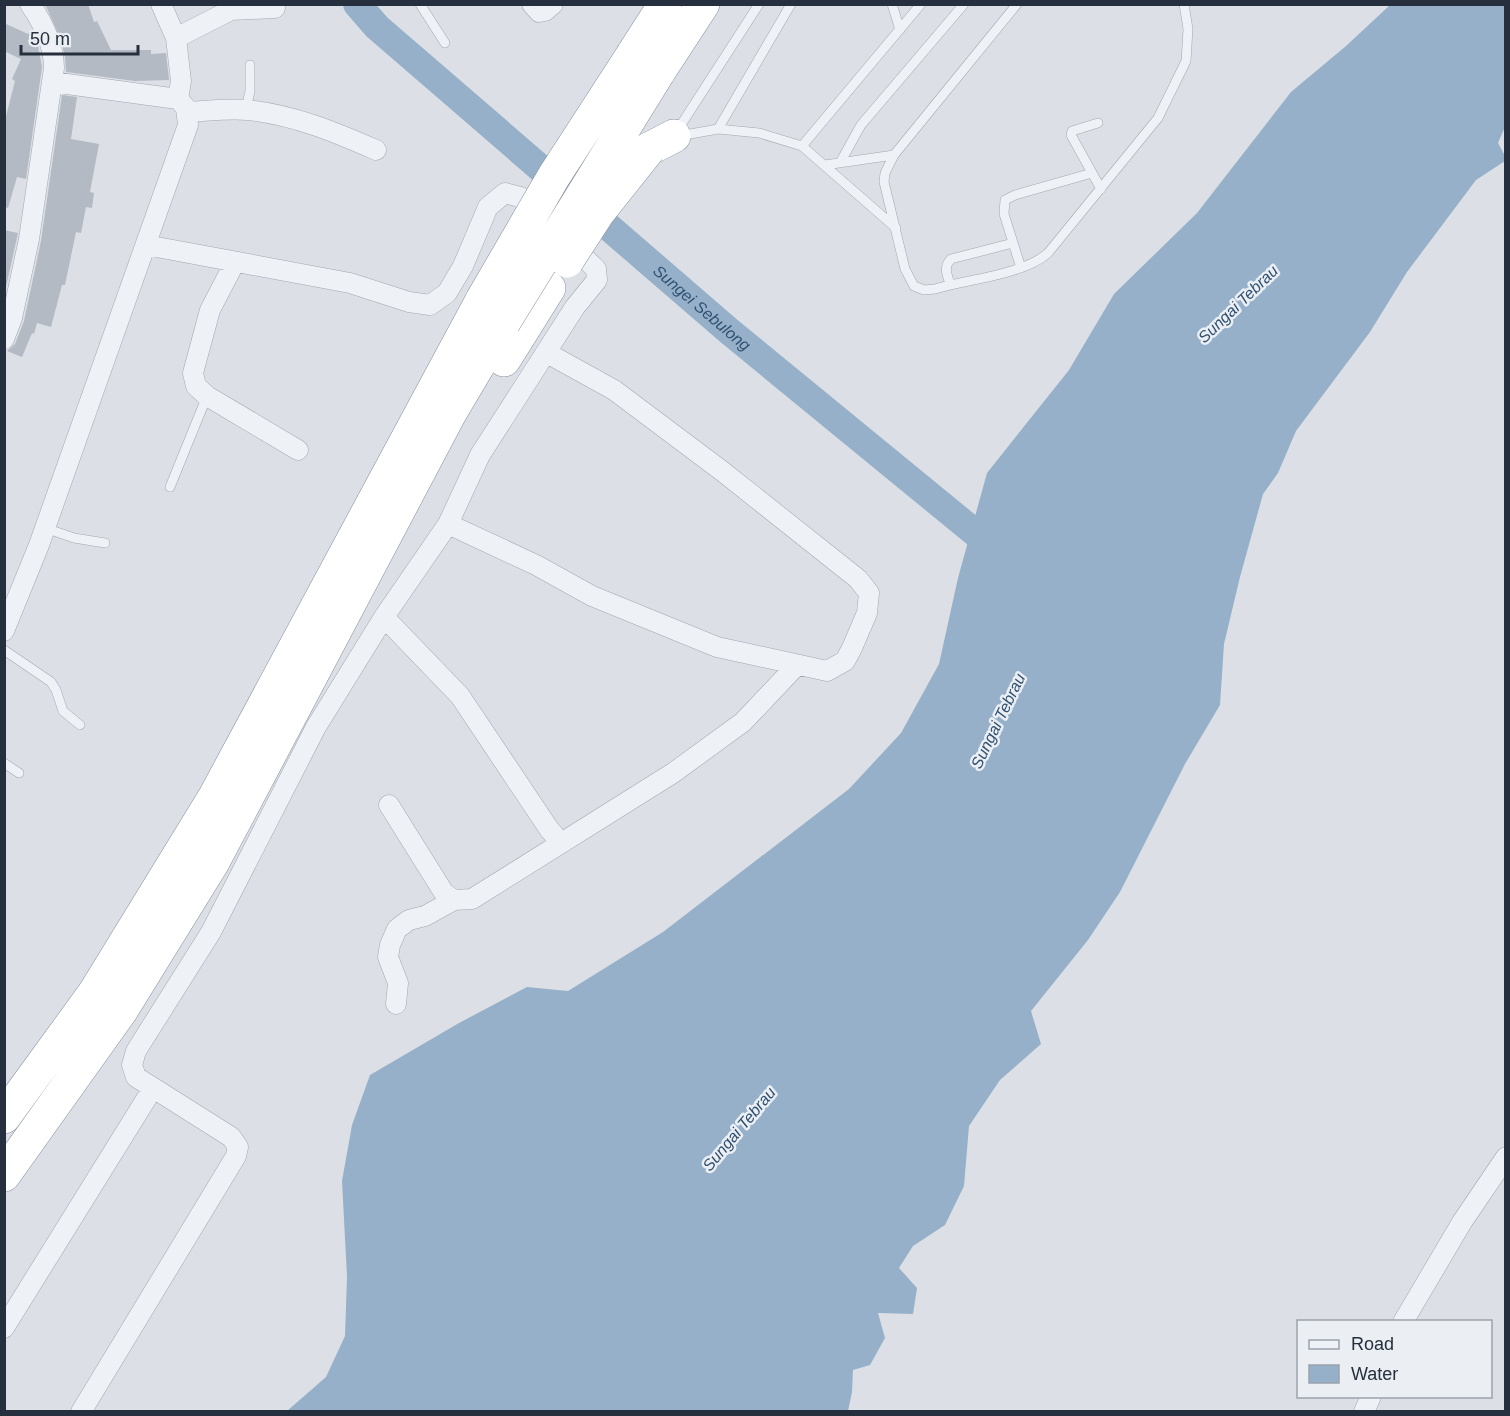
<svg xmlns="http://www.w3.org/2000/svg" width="1510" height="1416" viewBox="0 0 1510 1416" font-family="Arial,sans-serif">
	<rect width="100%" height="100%" fill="#dce0e6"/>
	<path fill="#95b0c8" d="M1390 5H1505V127L1498 143 1505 156V161L1476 180 1407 272 1370 332 1296 431 1278 473 1263 494 1240 577 1224 644 1220 705 1185 764 1120 892 1088 940 1031 1011 1041 1044 1000 1080 969 1126 964 1186 945 1225 913 1246 899 1268 917 1288 913 1314 878 1313 885 1338 870 1365 853 1370 852 1392 848 1411H287L326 1377 345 1336 347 1277 342 1181 352 1125 370 1075 459 1023 527 987 568 991 663 932 849 789 901 733 939 664 958 578 987 473 1069 370 1114 294 1197 213 1291 92 1346 46Z"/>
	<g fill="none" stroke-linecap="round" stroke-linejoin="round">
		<path stroke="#95b0c8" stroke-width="28" id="s1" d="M357 4 377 27 729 331 1001 554"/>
	</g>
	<path fill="#b3bac3" d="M45 4H88L94 22 97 21 111 50H151V54L166 53 169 80 135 81 66 72 65 57 61 40Z
		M4 23 28 34 31 29 38 46 42 67 26 179 17 177 8 208 4 207V124L15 81 12 79 21 59 4 51Z
		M62 95 77 97 71 139 99 144 90 192 94 193 92 208 86 207 81 233 76 232 65 285H62L51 327 37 323 34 334 32 333 22 357 7 351 15 344 24 321 41 241Z
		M4 230 18 233 4 296Z"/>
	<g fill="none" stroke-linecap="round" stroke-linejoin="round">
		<defs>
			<path id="service" d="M420 4 445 43
				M892 4 900 30
				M1017 4 894 155 885 173 884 182 905 269 914 286 924 290 935 289C968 279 1023 275 1048 253L1158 118 1186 61 1188 29 1184 4
				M246 109 250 91V65
				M1098 123 1072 131 1071 135 1101 189
				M718 129 791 4
				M677 131 759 4
				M679 136 718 129 759 133 802 146 896 228
				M802 146 921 4
				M841 161 861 125 964 4
				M825 165 894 155
				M1021 268 1004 214 1005 200 1015 195 1092 173
				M950 284C947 274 943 267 951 259L1013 243
				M170 487 207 396
				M45 528 74 538 105 543
				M4 650 51 682 56 690 63 711 80 725
				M4 763 19 773"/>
			<path id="minor" d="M161 4 176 38
				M532 4 539 12 545 11 553 4
				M178 99 181 81 176 38 231 10 275 8
				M188 112C208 111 229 108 248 110 294 115 335 132 376 150
				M146 245 350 283 409 302 430 305 447 293 463 266 488 207 505 193 520 197 540 215
				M235 262 210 310 193 373 196 386 207 396 298 450
				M4 339 12 318 29 239 54 68C54 45 43 23 30 4
				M448 524 536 565 592 596 717 647 827 671 845 661 852 648 867 613 869 593 858 579 722 471 614 390 547 353
				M384 617 460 696 549 829 560 842
				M4 631 39 545 188 125 186 108 178 99 52 82
				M389 805 444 893 454 900 472 899 673 773 743 722 796 666
				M396 1004 398 983 388 957 390 945 397 929 409 920 425 916 454 900
				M1403 1322 1462 1222 1506 1157
				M4 1328 153 1088
				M81 1412 236 1156 238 1147 231 1137 136 1077 132 1065 136 1051 211 932 316 727 384 617 448 524 480 455 575 307 597 280 596 269 568 242
				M1364 1412 1371 1396"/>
			<path id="motorway" d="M633 54 665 4
				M658 73 703 4
				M649 149 674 136
				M504 360 549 288
				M4 1117 95 992 214 798 482 300
				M4 1175 121 1011 213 862 450 413 504 322"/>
		</defs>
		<use href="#service" stroke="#a1a7b0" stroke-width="10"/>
		<use href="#minor" stroke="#a1a7b0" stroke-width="21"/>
		<use href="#motorway" stroke="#838f9d" stroke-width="34"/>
		<use href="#service" stroke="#eef1f5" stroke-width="9"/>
		<use href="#minor" stroke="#eef1f5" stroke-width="20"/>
		<use href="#motorway" stroke="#fff" stroke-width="33"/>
		<defs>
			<path id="motorway-bridge" d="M567 261 598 213 649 149
				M482 300 554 176 633 54
				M504 322 658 73"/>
		</defs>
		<use href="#motorway-bridge" stroke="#838f9d" stroke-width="34" stroke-linecap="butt"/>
		<use href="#motorway-bridge" stroke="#fff" stroke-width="33"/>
	</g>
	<g text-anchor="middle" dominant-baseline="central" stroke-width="5" stroke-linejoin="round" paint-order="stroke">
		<g font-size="16" font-style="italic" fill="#2f5071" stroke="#ebeff4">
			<text transform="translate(1238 304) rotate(-44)">Sungai Tebrau</text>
			<text stroke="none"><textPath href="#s1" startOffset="460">Sungei Sebulong</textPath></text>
			<text transform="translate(998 721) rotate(-64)">Sungai Tebrau</text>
			<text transform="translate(739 1129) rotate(-50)">Sungai Tebrau</text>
		</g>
	</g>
	<rect width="1510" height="1416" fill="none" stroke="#252f3d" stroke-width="12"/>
	<rect x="1297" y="1320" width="195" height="78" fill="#ebeff4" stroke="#9ca2ab" stroke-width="1.5"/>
	<rect x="1309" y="1340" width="30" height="9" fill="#eef1f5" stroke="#9ca2ab" stroke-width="1.5"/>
	<text x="1351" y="1350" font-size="18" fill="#252f3d">Road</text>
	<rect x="1309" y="1365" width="30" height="18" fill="#95b0c8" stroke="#9ca2ab" stroke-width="1.5"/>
	<text x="1351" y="1380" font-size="18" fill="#252f3d">Water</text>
	<path d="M21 45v9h117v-9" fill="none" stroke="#252f3d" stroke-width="3"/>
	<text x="30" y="45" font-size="18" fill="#252f3d" stroke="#ebeff4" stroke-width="4.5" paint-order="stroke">50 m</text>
</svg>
